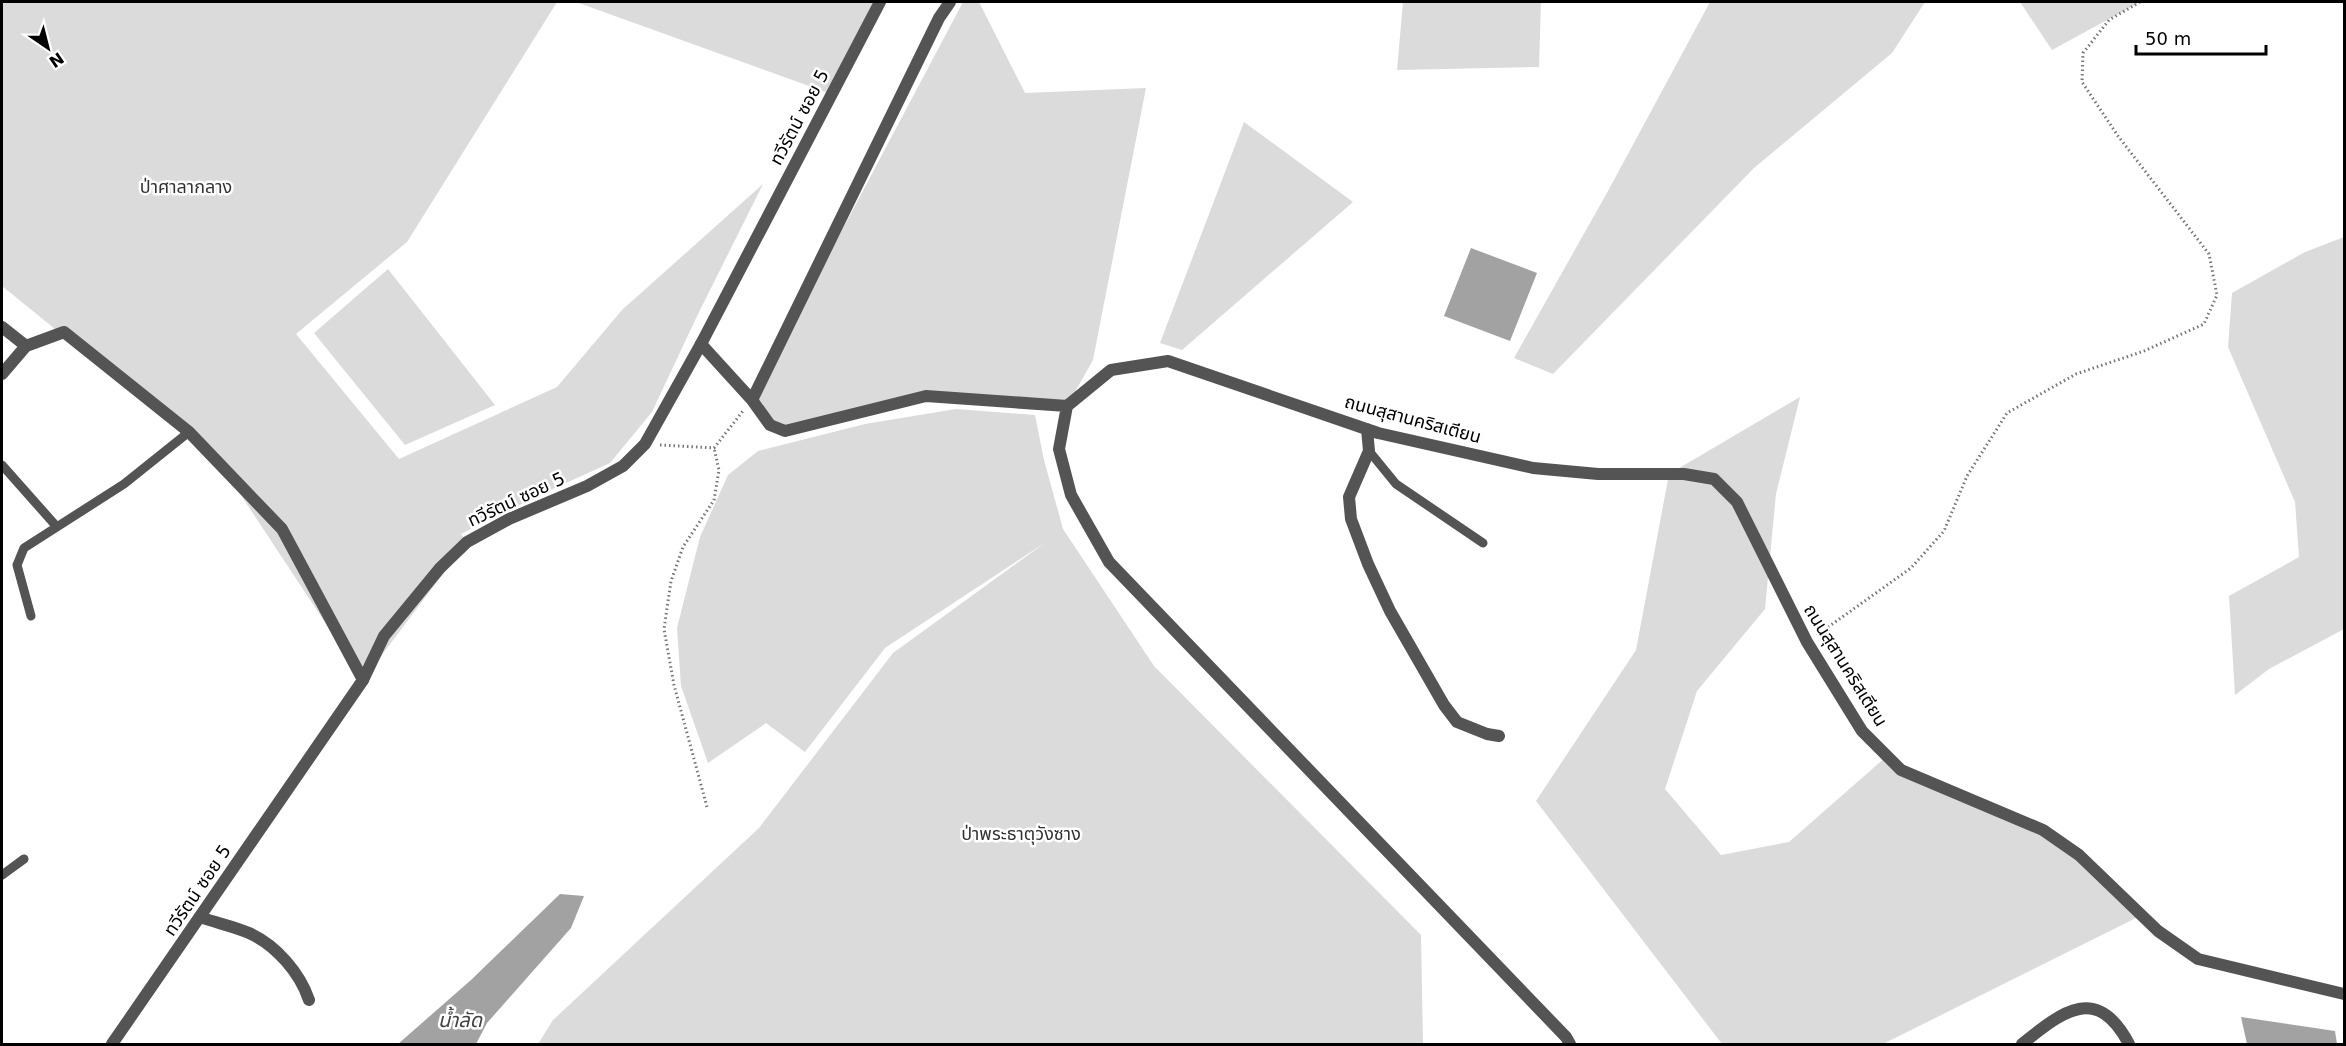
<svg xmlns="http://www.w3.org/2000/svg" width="2346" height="1046" viewBox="0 0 2346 1046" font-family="'DejaVu Sans','Noto Sans Thai',sans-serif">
	<rect width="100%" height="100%" fill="#fff"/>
	<path fill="#dbdbdb" d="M2 2H557L407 242 296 334 399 459 557 387 622 310 763 184 698 314 652 412 610 463 533 498 461 534 467 542 363 680 219 462 2 286Z
		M576 2H880L831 94Z
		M963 2H979L1025 93 1146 88 1093 360 1067 406 926 396 785 431 752 400Z
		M1403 2H1541L1539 67 1397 70Z
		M1710 2H1925L1892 53 1754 168 1553 374 1514 358 1608 191Z
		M2020 2H2140L2052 50Z
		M1244 122 1353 202 1182 350 1160 343Z
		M2344 237V629L2269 669 2235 695 2229 596 2299 557 2295 502 2228 347 2232 293 2305 252Z
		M388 269 495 405 405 445 314 333Z
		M1800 397 1776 494 1765 609 1697 691 1665 789 1721 855 1789 842 1887 756 1901 770 2033 826 2079 855 2142 915 1883 1044H1722L1536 801 1636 650 1669 474Z
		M956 409 1035 415 1044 460 1063 529 1154 666 1421 935 1423 1044H538L553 1020 759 828 893 653 1046 542 885 648 805 752 766 723 708 763 681 686 677 628 700 537 728 475 758 451 865 424Z"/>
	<path fill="#a2a2a2" d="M1471 248 1537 273 1510 341 1444 316Z
		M560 894 584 896 571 928 487 1023 476 1044H398L471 980Z
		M2241 1017 2335 1031 2337 1044H2247Z"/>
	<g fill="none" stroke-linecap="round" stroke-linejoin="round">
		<path stroke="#767676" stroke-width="3" stroke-dasharray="1.5 3" stroke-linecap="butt" d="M660 445 714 448 743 411
			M1817 635 1911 568 1944 531 1967 476 2007 413 2076 374 2144 351 2204 324 2217 295 2209 254 2118 136 2082 82 2083 53 2109 20 2140 2
			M707 807 674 685 664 629 671 581 683 547 714 500 719 470 714 448"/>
		<path stroke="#545454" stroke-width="9" d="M1369 451 1396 484 1483 543
			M2 465 57 527
			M31 616 17 565 24 548 124 484 189 432
			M2 875 24 859"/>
		<path stroke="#545454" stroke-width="12" d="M2 327 26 346
			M701 344 752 400 770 425 785 431 926 396 1067 406
			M2 374 26 346 64 332 189 432 282 529 363 680
			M752 400 939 18 950 2
			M1367 429 1369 451 1349 497 1351 519 1368 564 1390 611 1444 705 1457 722 1487 734 1499 736
			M200 917C216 923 233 926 249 933 276 945 300 973 309 1000
			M1570 1044 1566 1037 1109 562 1071 495 1059 449 1067 406 1111 370 1168 361 1378 433 1533 468 1598 474H1684L1714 479 1737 502 1807 642 1862 731 1901 770 2043 830 2079 855 2158 931 2198 959 2344 994
			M2022 1044C2062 1012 2097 983 2129 1044"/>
		<path stroke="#545454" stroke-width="12" d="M112 1044 363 680 384 636 440 568 467 542 509 519 587 486 623 466 645 444 701 344 880 2"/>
	</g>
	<g text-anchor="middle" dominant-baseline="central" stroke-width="5" stroke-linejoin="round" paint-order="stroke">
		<g font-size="18" fill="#000" stroke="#fff">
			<text transform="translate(799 117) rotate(-62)">ทวีรัตน์ ซอย 5</text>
			<text transform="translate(1413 419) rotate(15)">ถนนสุสานคริสเตียน</text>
			<text transform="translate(516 499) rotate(-25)">ทวีรัตน์ ซอย 5</text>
			<text transform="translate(1846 665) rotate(58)">ถนนสุสานคริสเตียน</text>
			<text transform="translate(197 890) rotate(-56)">ทวีรัตน์ ซอย 5</text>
		</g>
		<g font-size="18" fill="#323232" stroke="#fff">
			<text x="186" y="186">ป่าศาลากลาง</text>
			<text x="1021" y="833">ป่าพระธาตุวังซาง</text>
		</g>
		<g font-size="20" font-style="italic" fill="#434343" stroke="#fff">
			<text x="460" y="1020">น้ำลัด</text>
		</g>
	</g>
	<rect width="2346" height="1046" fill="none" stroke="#000000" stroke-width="6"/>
	<g transform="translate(48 48) rotate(145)" stroke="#ffffff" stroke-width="4.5" paint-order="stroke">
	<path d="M0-4.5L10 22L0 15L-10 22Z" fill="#000000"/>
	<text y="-9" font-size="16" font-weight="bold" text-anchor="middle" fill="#000000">N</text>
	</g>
	<path d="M2136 45v9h130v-9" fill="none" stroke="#000000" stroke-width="3"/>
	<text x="2145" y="45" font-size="18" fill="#000000" stroke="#ffffff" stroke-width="4.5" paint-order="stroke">50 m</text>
</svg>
